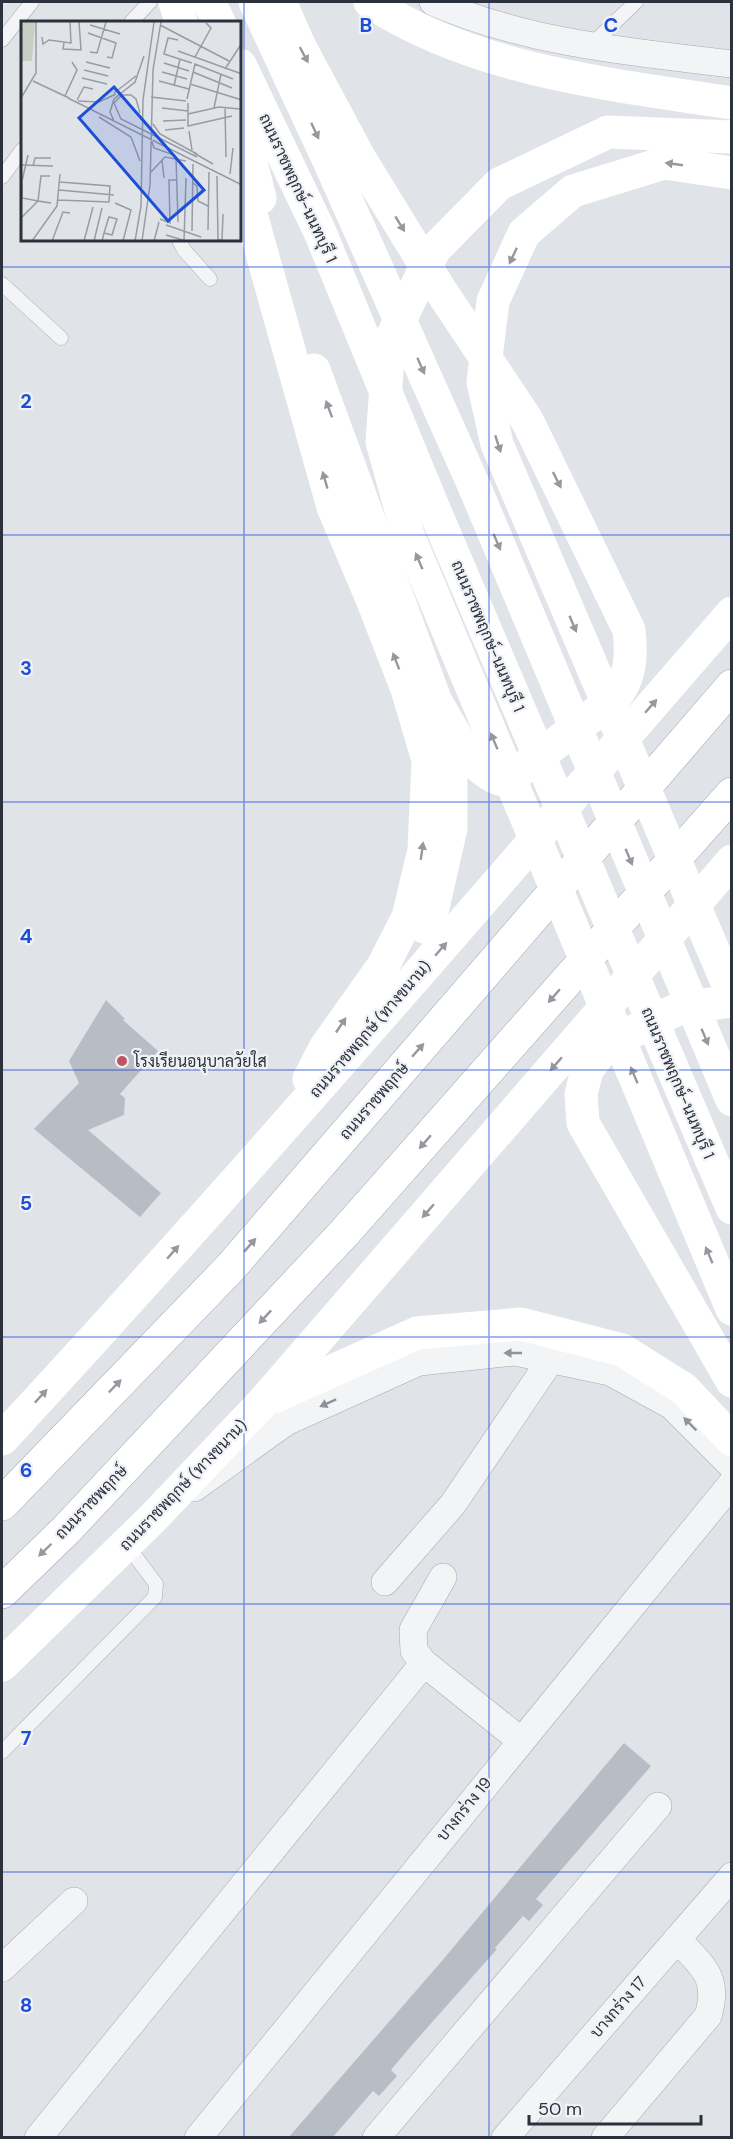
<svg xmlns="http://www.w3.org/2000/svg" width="733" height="2139" viewBox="0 0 733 2139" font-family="'DM Sans',Sarabun,sans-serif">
	<rect width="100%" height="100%" fill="#e0e3e8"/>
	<path fill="#b8bcc4" d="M106 1000 125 1019 123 1020 158 1051 120 1094 125 1098 124 1115 88 1130 161 1193 140 1217 34 1129 79 1083 69 1061Z
		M624 1743 651 1766 536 1899 543 1905 529 1921 523 1916 495 1948 497 1949 411 2046 391 2070 397 2076 379 2096 373 2091 332 2138H288L441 1962Z"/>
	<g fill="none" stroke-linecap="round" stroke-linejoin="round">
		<defs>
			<path id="lane" d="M131 22 150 2
				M2 40 32 2
				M590 46 636 2
				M2 177 22 150
				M179 240 184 250 210 279
				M2 284 61 338
				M2 1752 155 1597 156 1584 126 1544"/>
			<path id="street" d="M433 2C528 43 630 52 732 64
				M194 1488 286 1422 419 1362 515 1352 610 1372 672 1406 732 1466
				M385 1582 453 1504 552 1358
				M424 1663 414 1651 413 1630 443 1577
				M2 1968 74 1901
				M38 2138 424 1663 520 1740
				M198 2138 732 1483
				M376 2138 658 1806
				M505 2138 732 1876
				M605 2138 708 2016C720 1977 702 1966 677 1939"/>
			<path id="primary" d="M2 1504 231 1267 732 686
				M2 1592 66 1530 345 1232 732 794"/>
		</defs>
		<use href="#lane" stroke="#a6aab1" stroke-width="15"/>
		<use href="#street" stroke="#a6aab1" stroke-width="28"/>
		<use href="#primary" stroke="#a1a7b2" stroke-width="34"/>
		<use href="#lane" stroke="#f3f4f6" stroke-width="14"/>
		<use href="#street" stroke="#f3f4f6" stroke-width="27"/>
		<path stroke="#fff" stroke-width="33" d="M175 2 181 22
			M209 2 219 22
			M255 2 329 161 475 488
			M280 2 300 47 359 157 441 291 527 420 629 630C632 658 631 678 613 700L506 781C470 773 454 730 436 702
			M370 2C476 71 609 84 732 103
			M240 65 320 232 434 509
			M240 119 260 198
			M240 175 333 507 372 599 407 689 428 760 424 850 408 917 383 966 325 1048 309 1079
			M314 370 436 702 451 766V828L432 912 424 927
			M732 1001 680 1008 606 1045 587 1070 581 1094 583 1123 732 1381
			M274 1397 417 1333 521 1324 622 1350 684 1389 732 1440
			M2 1439C252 1169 491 890 732 613
			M2 1665 152 1519 264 1401 732 861"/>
		<use href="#primary" stroke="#fff" stroke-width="33"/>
		<path stroke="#fff" stroke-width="33" d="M732 137 608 132 499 184 434 250 389 343 382 442 408 535 732 1309
			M732 173 664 163 573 191 524 233 493 301 483 382 497 444 732 994
			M475 488 732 1100
			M434 509 732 1208"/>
	</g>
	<defs><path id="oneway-solid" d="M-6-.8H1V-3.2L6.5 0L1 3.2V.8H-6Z" transform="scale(1.5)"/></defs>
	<g fill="#95989e">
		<use href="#oneway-solid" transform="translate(304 55) rotate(62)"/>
		<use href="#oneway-solid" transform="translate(315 131) rotate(65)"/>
		<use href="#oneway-solid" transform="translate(674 164) rotate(-172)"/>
		<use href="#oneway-solid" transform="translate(400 224) rotate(59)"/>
		<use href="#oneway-solid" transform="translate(513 256) rotate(115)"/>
		<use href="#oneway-solid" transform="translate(421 366) rotate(66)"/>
		<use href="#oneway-solid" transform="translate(329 409) rotate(-110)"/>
		<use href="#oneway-solid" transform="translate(498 444) rotate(72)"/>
		<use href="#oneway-solid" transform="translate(325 480) rotate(-106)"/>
		<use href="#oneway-solid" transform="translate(557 480) rotate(63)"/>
		<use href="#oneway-solid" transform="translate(497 542) rotate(67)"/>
		<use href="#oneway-solid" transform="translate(419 561) rotate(-113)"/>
		<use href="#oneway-solid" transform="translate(573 624) rotate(67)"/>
		<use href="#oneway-solid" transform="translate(396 661) rotate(-111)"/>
		<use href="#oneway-solid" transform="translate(651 706) rotate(-49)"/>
		<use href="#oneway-solid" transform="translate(494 741) rotate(-113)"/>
		<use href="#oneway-solid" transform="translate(422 851) rotate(-82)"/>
		<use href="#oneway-solid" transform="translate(629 857) rotate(67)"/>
		<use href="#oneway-solid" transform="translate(441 949) rotate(-49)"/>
		<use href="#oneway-solid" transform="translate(554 996) rotate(131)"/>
		<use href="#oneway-solid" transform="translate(341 1025) rotate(-56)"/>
		<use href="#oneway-solid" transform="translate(705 1037) rotate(67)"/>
		<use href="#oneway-solid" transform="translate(418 1050) rotate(-49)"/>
		<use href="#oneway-solid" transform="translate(556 1064) rotate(131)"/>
		<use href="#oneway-solid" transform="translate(634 1075) rotate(-113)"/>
		<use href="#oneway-solid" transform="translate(425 1142) rotate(131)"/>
		<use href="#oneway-solid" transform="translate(428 1211) rotate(131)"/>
		<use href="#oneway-solid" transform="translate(250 1245) rotate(-49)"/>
		<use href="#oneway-solid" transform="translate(173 1252) rotate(-49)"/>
		<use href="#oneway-solid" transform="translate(709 1255) rotate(-113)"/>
		<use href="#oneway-solid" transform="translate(265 1317) rotate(133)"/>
		<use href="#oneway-solid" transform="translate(115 1386) rotate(-46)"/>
		<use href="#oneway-solid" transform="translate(41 1396) rotate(-47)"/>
		<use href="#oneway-solid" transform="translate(45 1550) rotate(136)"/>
	</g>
	<g fill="#8f929a">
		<use href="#oneway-solid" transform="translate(513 1353) rotate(-180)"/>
		<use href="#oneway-solid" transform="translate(328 1403) rotate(156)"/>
		<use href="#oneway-solid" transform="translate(690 1424) rotate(-135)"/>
	</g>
	<path fill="none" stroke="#1d4ed8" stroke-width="1.5" stroke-opacity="0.55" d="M244 2V2138M489 2V2138M2 267H732M2 535H732M2 802H732M2 1070H732M2 1337H732M2 1604H732M2 1872H732"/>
	<circle fill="#bf5360" stroke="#f0f2f5" stroke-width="2" cx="122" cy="1061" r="6"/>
	<g text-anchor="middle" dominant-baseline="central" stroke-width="4.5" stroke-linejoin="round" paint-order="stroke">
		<g font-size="16" fill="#2b313d" stroke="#f0f2f5">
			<text transform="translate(298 188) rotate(65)">ถนนราชพฤกษ์-นนทบุรี 1</text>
			<text transform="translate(488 636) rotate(67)">ถนนราชพฤกษ์-นนทบุรี 1</text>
			<text transform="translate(370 1029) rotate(-49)">ถนนราชพฤกษ์ (ทางขนาน)</text>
			<text transform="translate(678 1083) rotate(67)">ถนนราชพฤกษ์-นนทบุรี 1</text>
			<text transform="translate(374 1101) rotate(-49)">ถนนราชพฤกษ์</text>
			<text transform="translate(183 1485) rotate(-46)">ถนนราชพฤกษ์ (ทางขนาน)</text>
			<text transform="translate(91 1502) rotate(-46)">ถนนราชพฤกษ์</text>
			<text transform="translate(464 1809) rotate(-51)">บางกร่าง 19</text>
			<text transform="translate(618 2007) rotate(-49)">บางกร่าง 17</text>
		</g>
		<g font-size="16" fill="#2b313d" stroke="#f0f2f5" text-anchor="start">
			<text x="134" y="1061">โรงเรียนอนุบาลวัยใส</text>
		</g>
	</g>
	<g transform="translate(21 21)">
		<rect width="220" height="220" fill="#e0e3e8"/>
		<path d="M0 1H14L11 40H0Z" fill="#c6d0c2"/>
		<path fill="none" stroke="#989ca4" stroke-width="1.5" d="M69 4 99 13M139 4 208 40M67 12 95 22 91 37 86 36M21 16 22 23 28 19 50 22 49 1M157 19 147 17 143 33 171 42M43 22 42 28 60 29 58 1M157 30 221 53M69 31 76 32 85 1M174 36 190 7 185 2M65 41 89 47M143 42 168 50M204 48 221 22M63 49 87 55M141 51 166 58M172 51 211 67M61 57 86 63M12 60 48 77M138 60 168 68M169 63 221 79M153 65 159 38M93 72 115 55M44 75 56 49 51 41M130 76 165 80M0 77 15 52V1M47 77 221 164M166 78 174 43 212 58M56 79 63 66 72 68M57 80 78 81 95 73M167 82V105L211 95M204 86 205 136M141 87 167 90M193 87 200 53M119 92 115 78 110 74H101L93 82 100 98 176 136M167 93 198 86 219 88M78 96 110 116 119 140M93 100 89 91 93 78 114 61 123 35M142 100 165 99M132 103 139 113 176 133M144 109 163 107M168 110 171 129M131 121 133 127 153 134M173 132 192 143M155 137 157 201M141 139 143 157M0 144 32 145M12 145 14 137H30M130 151 144 136 165 140M209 153 212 127M29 155H20L17 180 30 182M196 155 197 220M1 160 7 134M172 162 176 165 177 180 187 185M38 169 93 174M37 179 88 181 89 165 39 161M94 182 110 189 102 220M0 197 17 180 1 177V161M139 198 149 202 148 159H156M145 204 180 216M187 209 188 151M171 210 172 143M145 214 165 220M197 219H201L202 193M11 220 36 185 39 153M31 220 42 191 49 192M63 220 72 186M73 220 81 187M81 220 83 212 88 196 96 198 91 214 83 212M114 220 120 185 122 79 133 1M121 220 129 164 132 49 140 1M133 220 138 201M163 220 165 157"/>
		<path fill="#1d4ed8" fill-opacity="0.15" stroke="#1d4ed8" stroke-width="3" d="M93 66 183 169 147 200 58 97Z"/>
		<rect width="220" height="220" fill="none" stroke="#2b313d" stroke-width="3"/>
	</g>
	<g font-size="20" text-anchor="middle" font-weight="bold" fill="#1d4ed8" stroke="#f0f2f5" stroke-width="4.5" stroke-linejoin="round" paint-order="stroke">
		<text x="366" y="32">B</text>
		<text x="611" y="32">C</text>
		<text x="26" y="408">2</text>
		<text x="26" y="675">3</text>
		<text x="26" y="943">4</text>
		<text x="26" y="1210">5</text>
		<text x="26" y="1477">6</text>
		<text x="26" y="1745">7</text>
		<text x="26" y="2012">8</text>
	</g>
	<rect width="733" height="2139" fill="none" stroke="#2b313d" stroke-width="6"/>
	<path d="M529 2115v9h172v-9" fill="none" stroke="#2b313d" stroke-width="3"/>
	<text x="538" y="2115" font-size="18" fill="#2b313d" stroke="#f0f2f5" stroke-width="4.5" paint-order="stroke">50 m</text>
</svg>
